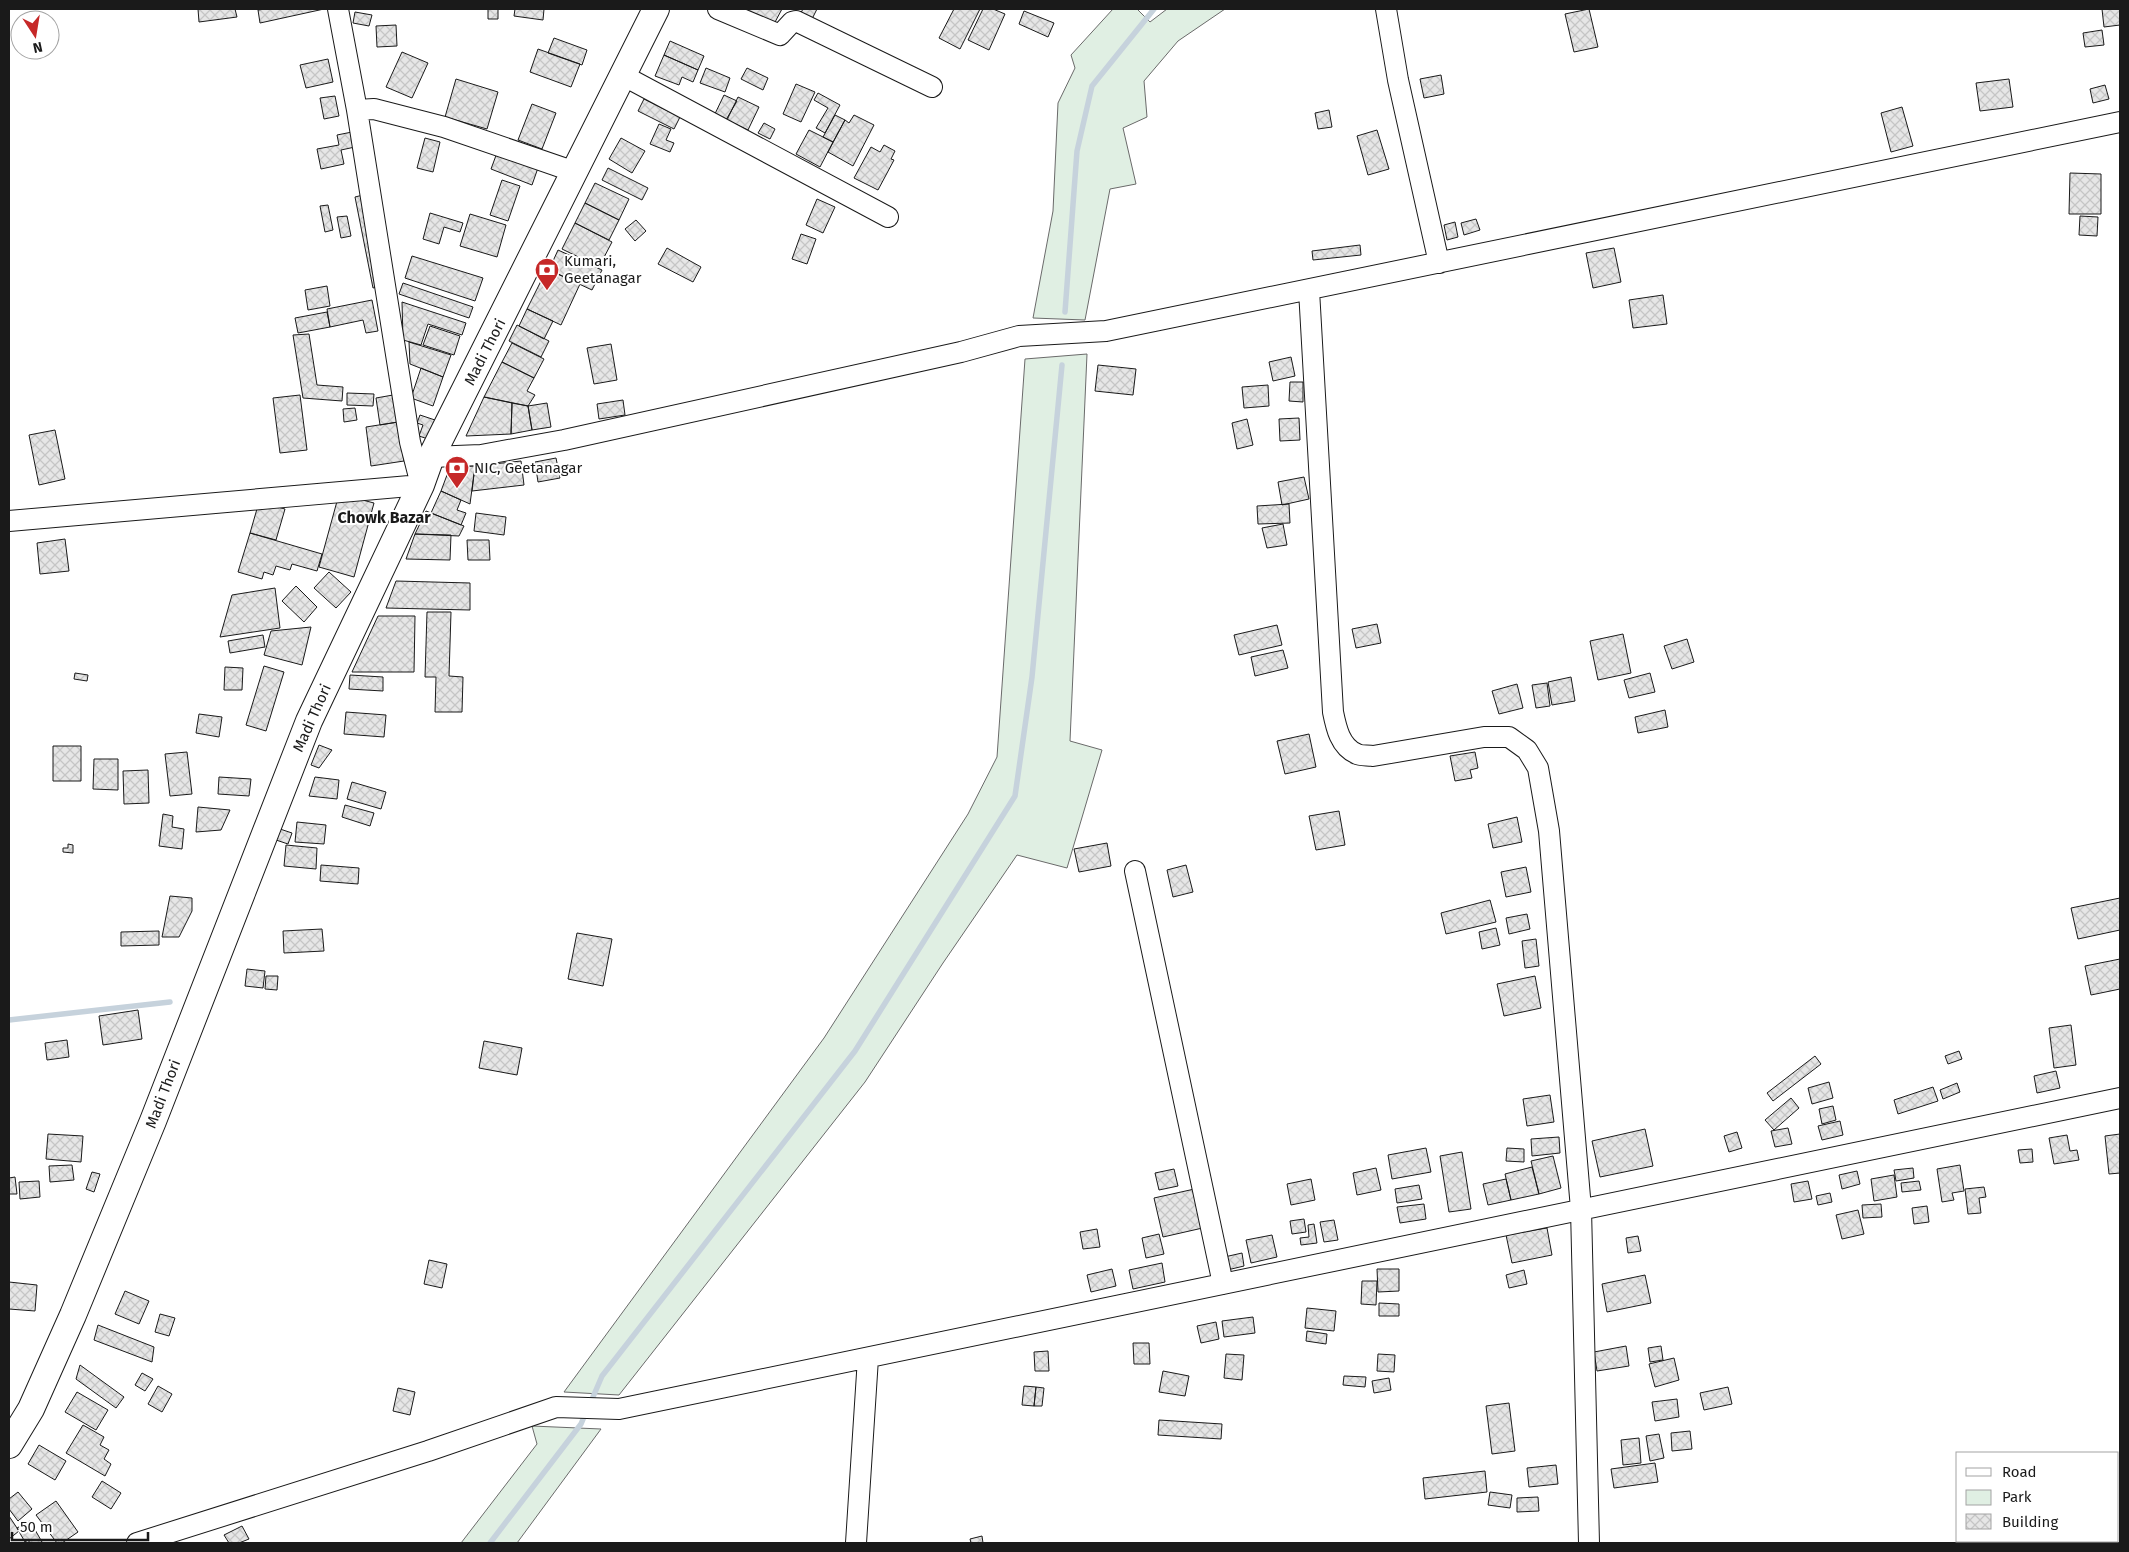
<svg xmlns="http://www.w3.org/2000/svg" width="2129" height="1552" viewBox="0 0 2129 1552" font-family="'Fira Sans',sans-serif">
	<defs>
		<pattern id="building-cross-hatch" width="8" height="8" patternUnits="userSpaceOnUse" patternTransform="scale(1.25)"><rect width="8" height="8" fill="#e6e6e6"/><path d="M0 0l8 8M0 8l8-8" fill="none" stroke="#c5c5c5"/></pattern>
	</defs>
	<rect width="100%" height="100%" fill="#fff"/>
	<path fill="#e0efe3" stroke="#6a6a6a" d="M1113 9H1137L1150 22 1167 9H1225L1178 41 1144 81 1147 117 1123 128 1136 184 1110 189 1085 320 1033 318 1053 211 1058 103 1075 68 1071 55Z
		M1087 354 1070 741 1102 750 1067 868 1017 855 943 963 865 1082 619 1395 564 1392 824 1038 968 814 997 757 1025 359Z
		M532 1426 601 1429 517 1543H461L537 1444Z"/>
	<g fill="none" stroke-linecap="round" stroke-linejoin="round">
		<path stroke="#c6d2dc" stroke-width="5.5" d="M1065 312 1077 151 1092 86 1154 9
			M9 1020 170 1002
			M590 1404 602 1376 855 1051 1015 796 1032 677 1062 365
			M490 1543 581 1424 586 1412"/>
	</g>
	<path fill="url(#building-cross-hatch)" stroke="#1a1a1a" d="M198 9H235L237 17 199 22Z
		M266 9H324L260 23 258 10Z
		M488 9H498V19H488Z
		M515 9H544L543 20 514 16Z
		M708 9H782L766 39Z
		M803 9H817L811 21 799 16Z
		M954 9H980L960 49 939 38Z
		M983 9H993L1005 14 989 50 968 40Z
		M1589 9 1598 47 1574 52 1565 14Z
		M2102 9H2120V25L2104 27Z
		M1024 11 1054 23 1048 37 1019 24Z
		M355 12 372 15 369 26 353 23Z
		M396 25 397 46 377 47 376 26Z
		M2102 30 2104 45 2085 47 2083 33Z
		M554 38 587 50 582 65 548 53Z
		M670 41 704 56 698 70 664 55Z
		M538 49 580 64 571 87 530 72Z
		M402 52 428 63 412 98 386 87Z
		M664 55 698 70 693 82 682 77 679 85 655 76Z
		M328 59 333 82 306 88 300 65Z
		M706 68 730 78 725 92 700 83Z
		M747 68 768 78 763 90 741 79Z
		M1441 75 1444 94 1424 98 1420 79Z
		M456 79 498 92 487 129 445 117Z
		M2009 79 2013 107 1980 111 1976 83Z
		M796 84 815 92 801 122 783 114Z
		M2105 85 2109 99 2093 103 2090 89Z
		M818 93 840 105 825 133 816 128 828 108 814 100Z
		M724 95 737 101 723 125 712 120Z
		M335 96 339 116 324 119 320 98Z
		M738 97 759 107 748 130 727 120Z
		M644 99 680 117 674 129 638 111Z
		M532 104 556 113 542 149 518 140Z
		M1902 107 1913 146 1891 152 1881 113Z
		M1329 110 1332 127 1318 129 1315 113Z
		M835 115 845 120 833 142 823 137Z
		M854 115 874 125 853 166 828 152 845 120 849 123Z
		M764 123 775 129 770 139 758 133Z
		M659 124 671 129 666 140 674 143 670 152 650 144Z
		M809 130 833 142 820 167 796 154Z
		M1377 130 1389 169 1368 175 1357 136Z
		M352 132 355 147 341 150 344 164 321 169 317 149 339 145 337 135Z
		M425 138 440 142 433 172 417 168Z
		M621 138 645 151 632 173 609 159Z
		M884 145 895 151 891 159 894 160 878 190 854 178 871 147 880 152Z
		M498 150 539 165 532 185 491 169Z
		M608 168 648 188 642 200 602 180Z
		M2070 173 2101 174V214H2069Z
		M502 180 520 186 508 221 490 215Z
		M595 183 629 199 619 220 585 203Z
		M363 195 381 286 373 288 355 197Z
		M817 199 835 207 823 233 806 225Z
		M585 203 619 220 609 240 575 223Z
		M328 205 333 230 325 232 320 206Z
		M430 213 463 223 460 232 444 227 439 244 423 239Z
		M470 214 506 225 497 257 460 246Z
		M347 216 351 236 341 238 337 217Z
		M2080 216 2098 217 2097 236 2079 235Z
		M1476 219 1480 230 1464 235 1461 223Z
		M636 220 646 231 635 241 625 229Z
		M1455 222 1458 237 1447 240 1444 225Z
		M575 223 612 242 599 267 562 249Z
		M801 234 816 239 807 264 792 259Z
		M1360 245 1361 255 1313 260 1312 251Z
		M667 248 701 267 693 282 658 264Z
		M1614 248 1621 282 1593 288 1586 253Z
		M558 250 602 270 592 290 549 270Z
		M412 256 483 278 475 301 405 278Z
		M547 269 580 284 561 325 527 309Z
		M403 283 473 307 469 318 399 294Z
		M327 286 330 306 308 310 305 290Z
		M1663 295 1667 324 1633 328 1629 300Z
		M372 300 378 331 366 333 363 320 330 327 327 309Z
		M402 302 466 323 462 335 428 324 421 345 403 340Z
		M527 309 553 321 544 339 519 326Z
		M327 312 330 327 298 333 295 318Z
		M517 325 549 341 541 357 509 341Z
		M430 326 460 336 454 355 423 345Z
		M309 334 317 385 343 387 342 401 303 398 293 335Z
		M409 342 451 355 443 377 410 364Z
		M512 343 544 359 534 378 502 362Z
		M611 344 617 380 594 384 587 348Z
		M1291 357 1295 376 1273 381 1269 362Z
		M502 362 534 378 527 391 535 395 528 406 484 397Z
		M1098 365 1136 369 1133 395 1095 391Z
		M421 368 443 377 433 406 411 398Z
		M1290 382H1303V402L1289 401Z
		M1268 385 1269 406 1244 408 1242 387Z
		M347 393 374 394 373 406 347 405Z
		M300 395 307 450 280 453 273 398Z
		M393 395 398 422 380 425 376 398Z
		M484 397 512 403 511 434 466 436Z
		M623 400 625 415 599 419 597 404Z
		M512 403 528 406 532 430 511 434Z
		M547 403 551 427 532 430 528 406Z
		M355 408 357 420 344 422 343 409Z
		M420 415 435 420 428 439 419 436 423 425 417 423Z
		M1299 418 1300 440 1280 441 1279 419Z
		M1247 419 1253 445 1237 449 1232 423Z
		M398 422 404 461 371 466 366 427Z
		M55 430 65 479 39 485 29 435Z
		M556 458 560 478 538 482 535 462Z
		M521 461 524 485 472 491 475 466Z
		M475 466 470 504 441 491 450 467Z
		M1304 477 1309 499 1282 505 1278 482Z
		M441 491 461 500 457 510 466 513 461 525 431 513Z
		M339 494 374 503 354 577 319 567Z
		M259 502 285 509 276 540 250 533Z
		M1289 504 1290 523 1258 524 1257 506Z
		M426 511 464 526 459 536 415 534Z
		M476 513 506 517 504 535 474 531Z
		M1283 524 1287 545 1267 548 1262 528Z
		M250 533 322 554 317 571 292 564 290 570 276 566 273 575 264 572 262 579 238 572Z
		M415 534 451 535 450 560 406 559Z
		M65 539 69 571 40 574 37 543Z
		M467 540H489L490 560H468Z
		M329 572 351 592 336 608 314 588Z
		M396 581 470 583V610L386 608Z
		M296 586 317 607 304 622 282 601Z
		M275 588 280 628 220 637 232 595Z
		M427 612H451L449 676 463 677 462 712H435L436 677H425Z
		M378 616H415L414 672H352Z
		M1377 624 1381 643 1356 648 1352 629Z
		M1277 625 1282 645 1239 655 1234 635Z
		M311 627 302 665 264 655 271 631Z
		M1623 634 1631 673 1598 680 1590 641Z
		M263 635 265 647 230 653 228 641Z
		M1687 639 1694 662 1672 669 1664 646Z
		M1283 650 1288 668 1255 676 1251 657Z
		M264 666 284 672 266 731 246 725Z
		M225 667 243 668 242 690H224Z
		M75 673 88 675 87 681 74 679Z
		M1650 673 1655 692 1629 698 1624 680Z
		M350 675 383 677V691L349 689Z
		M1571 677 1575 701 1552 705 1548 682Z
		M1547 683 1550 706 1536 708 1532 685Z
		M1517 684 1523 708 1499 714 1492 691Z
		M1665 710 1668 727 1638 733 1635 717Z
		M346 712 386 715 384 737 344 734Z
		M199 714 222 717 219 737 196 733Z
		M1309 734 1316 767 1285 774 1277 741Z
		M319 745 332 750 319 768 311 765Z
		M53 746H81V781H53Z
		M187 752 192 794 170 796 165 754Z
		M1475 752 1478 768 1470 770 1472 778 1455 781 1450 756Z
		M94 759H118V790L93 789Z
		M148 770 149 803 124 804 123 771Z
		M219 777 251 779 249 796 218 794Z
		M315 777 339 780 337 799 309 796Z
		M352 782 386 792 381 809 347 799Z
		M345 805 374 813 370 826 342 817Z
		M198 807 230 810 221 830 196 832Z
		M1339 811 1345 845 1316 850 1309 816Z
		M163 814 173 816 172 827 184 829 182 849 159 846Z
		M1517 817 1522 842 1493 848 1488 824Z
		M297 822 326 825 324 844 295 842Z
		M280 829 292 833 288 844 276 840Z
		M1107 843 1111 866 1079 872 1074 849Z
		M68 844 73 845V853L63 852V848H68Z
		M286 845 317 848 316 869 284 866Z
		M321 865 359 868 358 884 320 881Z
		M1186 865 1193 892 1173 897 1167 870Z
		M1526 867 1531 892 1506 897 1501 872Z
		M170 896 192 898V911L179 937H162Z
		M2120 898V930L2078 939 2071 908Z
		M1490 900 1496 922 1446 934 1441 913Z
		M1527 914 1530 929 1509 934 1506 918Z
		M1496 928 1500 945 1482 949 1479 932Z
		M322 929 324 951 284 953 283 931Z
		M159 931V945L121 946V932Z
		M577 933 612 939 603 986 568 979Z
		M1536 939 1539 966 1525 968 1522 941Z
		M2120 959V989L2091 995 2085 966Z
		M247 969 265 971 263 988 245 986Z
		M266 976H278L277 990 265 989Z
		M1535 976 1541 1008 1504 1016 1497 984Z
		M138 1010 142 1039 103 1045 99 1016Z
		M2071 1025 2076 1065 2054 1068 2049 1028Z
		M67 1040 69 1057 47 1060 45 1043Z
		M484 1041 522 1048 517 1075 479 1068Z
		M1959 1051 1962 1059 1948 1064 1945 1056Z
		M1815 1056 1821 1064 1773 1101 1767 1093Z
		M2056 1071 2060 1088 2037 1093 2034 1076Z
		M1829 1082 1833 1098 1812 1104 1808 1088Z
		M1957 1083 1960 1092 1943 1099 1940 1090Z
		M1933 1087 1938 1101 1898 1114 1894 1100Z
		M1550 1095 1554 1122 1527 1126 1523 1099Z
		M1791 1098 1799 1108 1774 1130 1765 1120Z
		M1833 1106 1836 1120 1822 1124 1819 1109Z
		M1840 1121 1843 1135 1822 1140 1818 1126Z
		M1788 1128 1792 1144 1775 1147 1771 1131Z
		M1645 1129 1653 1166 1600 1177 1592 1141Z
		M1737 1132 1742 1148 1729 1152 1724 1136Z
		M48 1134 83 1136 81 1162 46 1159Z
		M2120 1134V1173L2109 1174 2105 1136Z
		M2067 1135 2070 1151 2077 1150 2079 1160 2054 1164 2049 1138Z
		M1559 1137 1560 1153 1532 1156 1531 1139Z
		M1426 1148 1431 1172 1392 1179 1388 1155Z
		M1507 1148 1524 1149V1162L1506 1161Z
		M2032 1149 2033 1162 2020 1163 2018 1150Z
		M1462 1152 1471 1209 1449 1212 1440 1156Z
		M1553 1156 1561 1188 1539 1194 1531 1161Z
		M72 1165 74 1180 50 1182 49 1166Z
		M1960 1165 1964 1191 1952 1193 1954 1200 1942 1202 1937 1169Z
		M1532 1167 1539 1194 1511 1200 1505 1174Z
		M1376 1168 1381 1190 1357 1195 1353 1173Z
		M1913 1168 1914 1178 1896 1181 1894 1170Z
		M1174 1169 1178 1186 1159 1190 1155 1173Z
		M1857 1171 1860 1184 1842 1189 1839 1175Z
		M92 1172 100 1174 94 1192 86 1189Z
		M1894 1175 1897 1197 1874 1201 1871 1179Z
		M15 1177 17 1194H9V1178Z
		M1311 1179 1315 1200 1291 1205 1287 1184Z
		M1506 1179 1511 1200 1488 1205 1483 1184Z
		M39 1181 40 1197 20 1199 19 1182Z
		M1808 1181 1812 1199 1794 1202 1791 1184Z
		M1919 1181 1921 1190 1902 1192 1901 1183Z
		M1419 1185 1422 1199 1397 1203 1395 1189Z
		M1984 1187 1986 1197 1979 1198 1981 1213 1968 1214 1965 1189Z
		M1199 1188 1207 1227 1163 1237 1154 1198Z
		M1830 1193 1832 1202 1818 1205 1816 1196Z
		M1424 1204 1426 1219 1400 1223 1397 1207Z
		M1881 1204 1882 1217 1863 1218 1862 1205Z
		M1927 1206 1929 1222 1914 1224 1912 1208Z
		M1858 1210 1864 1234 1842 1239 1836 1215Z
		M1304 1219 1306 1232 1292 1234 1290 1221Z
		M1334 1220 1338 1240 1324 1242 1320 1222Z
		M1314 1224 1317 1243 1301 1245 1300 1238 1309 1237 1308 1225Z
		M1547 1228 1552 1255 1512 1263 1506 1235Z
		M1097 1229 1100 1247 1083 1249 1080 1232Z
		M1159 1234 1164 1254 1146 1258 1142 1238Z
		M1272 1235 1277 1257 1251 1263 1246 1240Z
		M1638 1236 1641 1251 1628 1253 1626 1238Z
		M1242 1253 1244 1266 1223 1271 1220 1258Z
		M429 1260 447 1264 442 1288 424 1284Z
		M1162 1263 1165 1282 1133 1289 1129 1270Z
		M1112 1269 1116 1286 1091 1292 1087 1275Z
		M1377 1269H1399V1291L1378 1292Z
		M1524 1270 1527 1284 1509 1288 1506 1275Z
		M1645 1275 1651 1303 1607 1312 1602 1284Z
		M1362 1281H1377L1376 1305 1361 1304Z
		M9 1282 37 1285 35 1311 9 1309Z
		M125 1291 149 1301 139 1324 115 1314Z
		M1379 1303 1399 1304V1316H1379Z
		M1307 1308 1336 1311 1334 1331 1305 1328Z
		M160 1314 175 1318 169 1336 155 1332Z
		M1253 1317 1255 1333 1224 1337 1222 1321Z
		M1216 1322 1219 1339 1201 1343 1197 1326Z
		M98 1325 154 1347 152 1362 94 1340Z
		M1307 1331 1327 1334 1326 1344 1306 1341Z
		M1133 1343H1149L1150 1364H1134Z
		M1626 1346 1629 1366 1597 1371 1594 1352Z
		M1661 1346 1663 1360 1650 1362 1648 1348Z
		M1048 1351 1049 1371H1035L1034 1352Z
		M1226 1354 1244 1355 1242 1380 1224 1378Z
		M1378 1354 1395 1355 1394 1372 1377 1371Z
		M1674 1358 1679 1380 1655 1387 1649 1364Z
		M80 1365 124 1397 116 1408 76 1379Z
		M1163 1371 1189 1376 1185 1396 1159 1392Z
		M142 1373 153 1379 145 1391 135 1385Z
		M1344 1376 1366 1377 1365 1387 1343 1385Z
		M1389 1378 1391 1390 1374 1393 1372 1381Z
		M158 1386 172 1394 162 1412 148 1404Z
		M1024 1386 1036 1387 1034 1406 1022 1405Z
		M1036 1387 1044 1388 1042 1406H1034Z
		M1728 1387 1732 1404 1704 1410 1700 1393Z
		M398 1388 415 1392 410 1415 393 1411Z
		M77 1392 108 1410 96 1430 65 1412Z
		M1677 1399 1679 1417 1655 1421 1652 1402Z
		M1509 1403 1515 1451 1492 1454 1486 1406Z
		M1159 1420 1222 1424 1221 1439 1158 1435Z
		M83 1425 104 1437 100 1445 109 1450 104 1459 111 1464 105 1476 66 1453Z
		M1690 1431 1692 1449 1672 1451 1671 1433Z
		M1659 1434 1664 1458 1650 1461 1646 1436Z
		M1639 1438 1641 1463 1623 1465 1621 1440Z
		M39 1445 66 1461 55 1480 28 1464Z
		M1655 1463 1658 1482 1614 1488 1611 1469Z
		M1556 1465 1558 1484 1529 1487 1527 1468Z
		M1485 1471 1487 1492 1425 1499 1423 1478Z
		M102 1481 121 1493 111 1509 92 1497Z
		M18 1492 32 1509 18 1521 9 1509V1499Z
		M1490 1492 1512 1495 1510 1508 1488 1505Z
		M1538 1497 1539 1511 1517 1512V1498Z
		M56 1501 78 1532 62 1543H57L36 1515Z
		M9 1516 19 1531 9 1539Z
		M30 1521 42 1542 39 1543H30L28 1540 25 1542 17 1528Z
		M242 1526 249 1539 239 1543H229L224 1535Z
		M982 1536 983 1543H971L970 1539Z"/>
	<g fill="none" stroke-linecap="round" stroke-linejoin="round">
		<defs>
			<path id="minor" d="M718 9 780 35 792 22 796 21 932 87
				M1386 9 1398 80 1439 263
				M624 76 888 217
				M357 110 374 109 444 127 575 172
				M1309 290 1333 712C1336 727 1340 747 1357 754 1361 756 1368 755 1373 756L1484 737H1509L1527 750 1538 768 1549 831 1581 1209 1589 1543
				M431 457 481 455 564 440 961 352 1019 336 1106 331 2120 122
				M9 521 421 485 410 442 357 110 338 9
				M1135 871 1223 1284
				M137 1543 428 1451 556 1407 619 1409 2120 1098
				M856 1543 868 1358"/>
			<path id="major" d="M9 1445 31 1409 73 1315 153 1121 309 721 421 485 431 457 656 9"/>
		</defs>
		<use href="#minor" stroke="#1a1a1a" stroke-width="22"/>
		<use href="#major" stroke="#1a1a1a" stroke-width="28"/>
		<use href="#minor" stroke="#fff" stroke-width="20"/>
		<use href="#major" stroke="#fff" stroke-width="26"/>
	</g>
	<defs>
		<symbol id="bank-pin" viewBox="-11 -11 22 30"><path d="M0 17L-7.5 6A9.5 9.5 0 1 1 7.5 6Z" fill="#c62828" stroke="#fff"/><path d="M-6-4H6V4H-6ZM0-2.3a2.3 2.3 0 1 0 0 4.6a2.3 2.3 0 1 0 0-4.6Z" fill="#fff"/></symbol>
	</defs>
	<g fill-rule="evenodd">
		<use href="#bank-pin" x="533" y="256" width="28" height="38"/>
		<use href="#bank-pin" x="443" y="454" width="28" height="38"/>
	</g>
	<g text-anchor="middle" dominant-baseline="central" stroke-width="4" stroke-linejoin="round" paint-order="stroke">
		<g font-size="15" fill="#1a1a1a" stroke="#fff" text-anchor="start">
			<text x="564" y="261">Kumari,<tspan x="564" dy="17">Geetanagar</tspan></text>
			<text x="474" y="468">NIC, Geetanagar</text>
		</g>
		<g font-size="15" fill="#1a1a1a" stroke="#fff">
			<text transform="translate(485 352) rotate(-63)">Madi Thori</text>
			<text transform="translate(312 718) rotate(-66)">Madi Thori</text>
			<text transform="translate(163 1094) rotate(-69)">Madi Thori</text>
		</g>
		<g font-size="16" font-weight="bold" fill="#1a1a1a" stroke="#fff">
			<text x="384" y="517">Chowk Bazar</text>
		</g>
	</g>
	<rect width="2129" height="1552" fill="none" stroke="#1a1a1a" stroke-width="20"/>
	<rect x="1956" y="1452" width="162" height="90" fill="#ffffff" stroke="#a3a3a3"/>
	<rect x="1966" y="1468" width="25" height="8" fill="#ffffff" stroke="#a3a3a3"/>
	<text x="2002" y="1477" font-size="15" fill="#1a1a1a">Road</text>
	<rect x="1966" y="1490" width="25" height="15" fill="#e0efe3" stroke="#a3a3a3"/>
	<text x="2002" y="1502" font-size="15" fill="#1a1a1a">Park</text>
	<rect x="1966" y="1514" width="25" height="15" fill="url(#building-cross-hatch)" stroke="#a3a3a3"/>
	<text x="2002" y="1527" font-size="15" fill="#1a1a1a">Building</text>
	<g transform="translate(35 35) rotate(168)"><circle r="24" fill="#ffffff" stroke="#a3a3a3"/>
	<path d="M0-4L9 19L0 12L-9 19Z" fill="#c62828"/>
	<text y="-8" font-size="14" font-weight="bold" text-anchor="middle" fill="#1a1a1a">N</text>
	</g>
	<path d="M12 1532v8h136v-8" fill="none" stroke="#1a1a1a" stroke-width="2.5"/>
	<text x="20" y="1532" font-size="15" fill="#1a1a1a" stroke="#ffffff" stroke-width="4" paint-order="stroke">50 m</text>
</svg>
